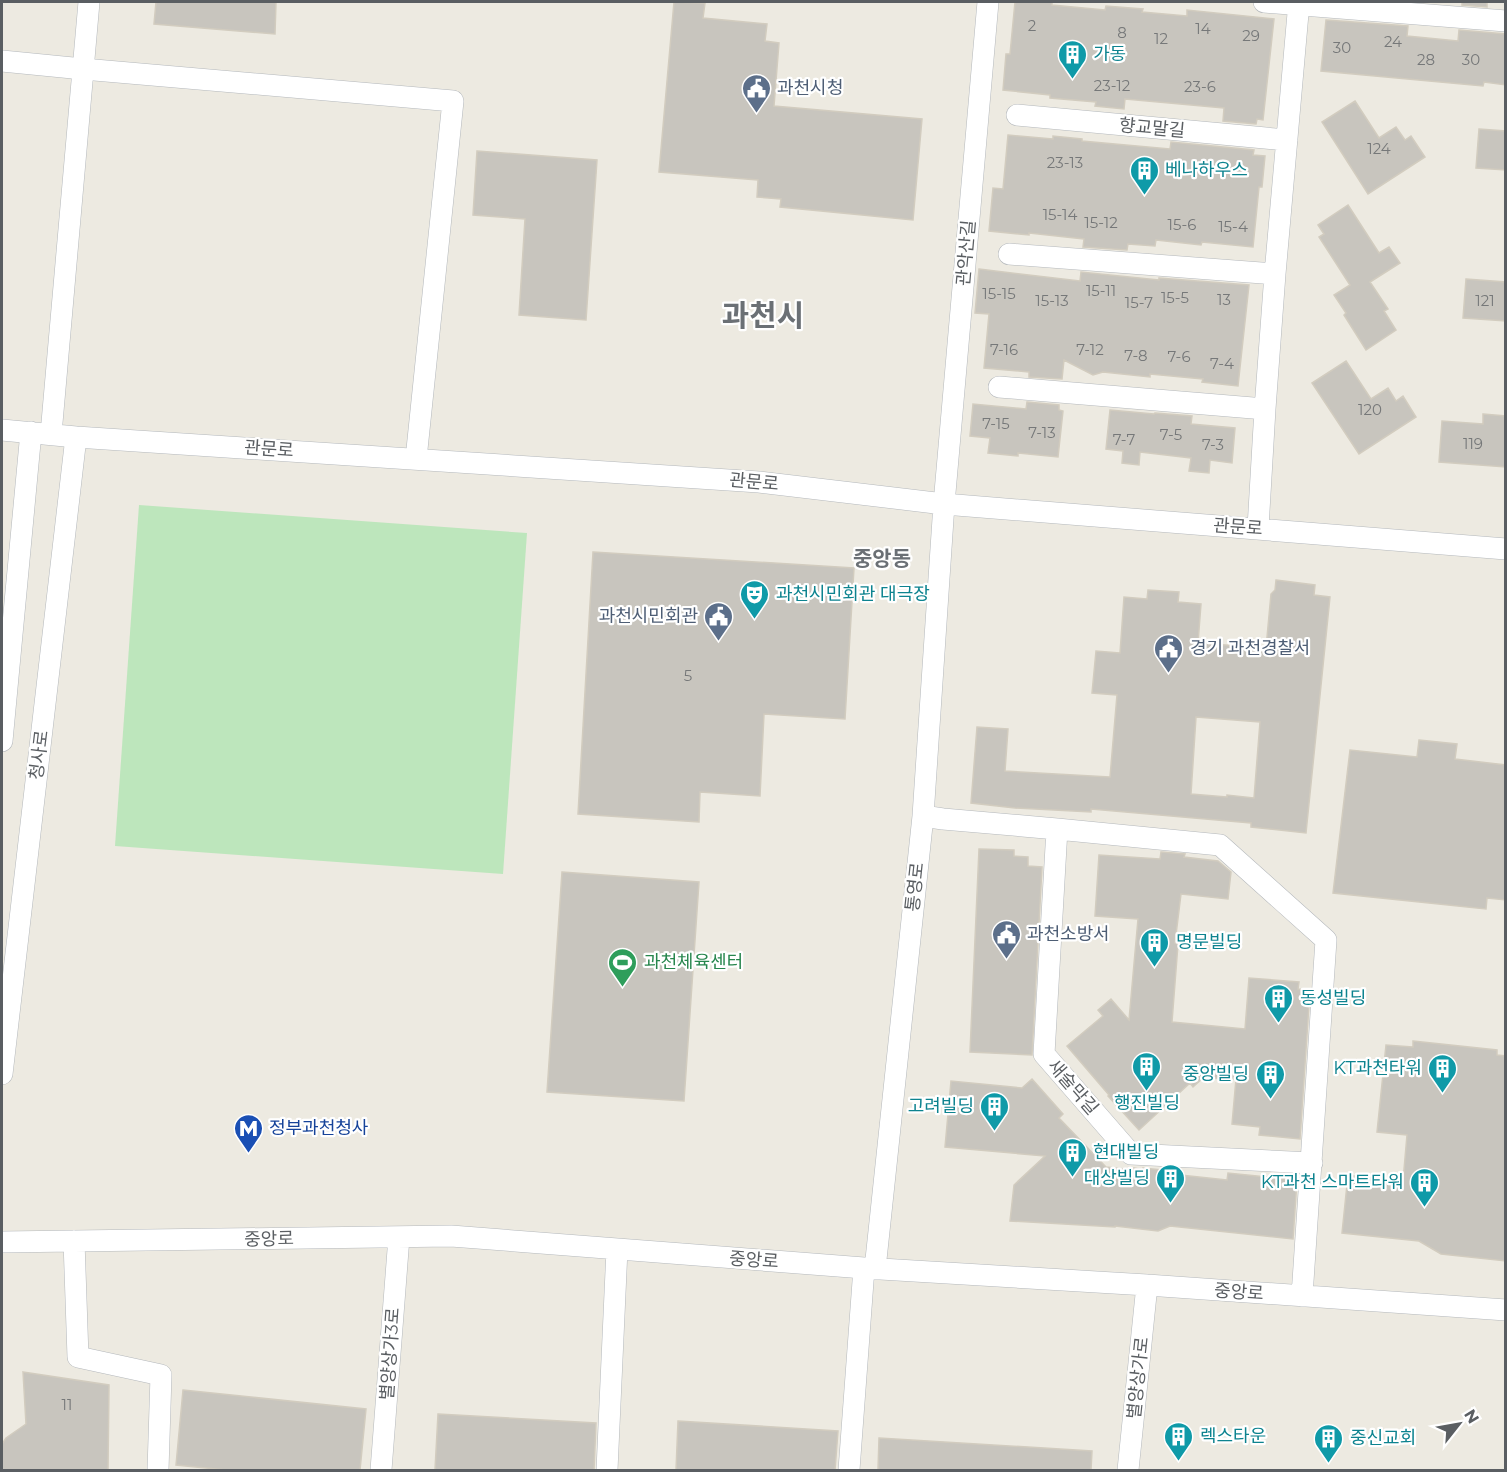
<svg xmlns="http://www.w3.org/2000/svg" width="1507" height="1472" viewBox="0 0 1507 1472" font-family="Montserrat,'Noto Sans KR',sans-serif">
	<rect width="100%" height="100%" fill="#edeae1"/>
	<path fill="#bde6bc" d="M139 505 527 533 503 874 115 846Z"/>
	<path fill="#c8c5be" stroke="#d2ccbf" stroke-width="1.5" fill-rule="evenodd" d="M156 2H276L275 34 154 24Z
		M674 2 705 3 703 18 767 24 765 41 779 43 774 106 922 119 913 220 780 207 781 199 757 197 758 180 659 172Z
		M1015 2H1052V5L1105 10 1106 6 1143 9 1142 12 1187 16V10L1274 19 1263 120 1257 119 1256 124 1223 121 1224 108 1125 99 1124 109 1095 106 1096 102 1050 98V95L1003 90 1006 54H1010Z
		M1462 2H1487V7L1462 5Z
		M1326 20 1408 26 1407 36 1458 41 1459 30 1506 34V85L1484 82 1483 86 1321 71Z
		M1355 101 1379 138 1396 127 1405 140 1411 136 1425 157 1368 194 1322 122Z
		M1479 129 1506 131V170L1476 168Z
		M1008 135 1053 139V136L1082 139V141L1170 149 1171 142 1254 150 1253 155 1265 156 1262 187H1259L1253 247 1202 242 1201 245 1156 240 1155 246 1128 244 1127 250 1083 247 1084 239 1029 233V235L989 231 993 188 1003 189Z
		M477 151 597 160 586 320 519 315 525 219 473 215Z
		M1348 205 1379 253 1389 247 1400 263 1370 282 1388 309 1384 311 1396 330 1366 350 1344 315 1346 313 1334 295 1350 285 1319 237 1324 234 1318 225Z
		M979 269 1080 281 1081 272 1159 280V278L1249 285 1238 386 1202 382 1203 379 1150 374V377L1103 372 1093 375 1064 360 1062 379 1029 377V372L984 368 989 314 975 313Z
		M1466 279 1506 282V321L1463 318Z
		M1346 361 1371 399 1388 388 1396 401 1403 396 1416 417 1359 454 1312 383Z
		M1027 402 1059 405V410L1063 411 1058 457 1018 453V456L988 453 990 438 970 436 973 404 1026 409Z
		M1110 410 1154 414 1155 413 1192 416 1191 424 1235 428 1232 463 1210 460 1209 473 1189 471 1191 458 1140 452 1139 465 1122 463 1123 451 1106 449Z
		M1483 414 1506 416V467L1439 462 1442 421 1483 424Z
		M593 552 854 568 845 719 764 714 760 796 700 792 699 822 578 814Z
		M1276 580 1315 585 1314 595 1330 597 1306 833 1251 827V823L1091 809V812L1015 808 971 803 977 727 1008 729 1005 771 1110 777 1117 695 1092 693 1096 651 1120 653 1124 597 1147 599 1148 590 1179 592 1178 602 1201 604 1198 643 1266 648 1271 594 1275 590ZM1196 717 1260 722 1254 798 1227 795V797L1191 794Z
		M1419 740 1457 744 1455 759 1506 765V900L1487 898 1486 909 1333 893 1350 750 1417 757Z
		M979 849 1014 850V856L1028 857V866L1042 867 1032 1055 970 1052Z
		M1161 852 1185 854 1184 857 1218 861 1231 872 1228 899 1181 894 1175 943 1178 944 1172 1022 1245 1029 1249 978 1299 982 1298 989 1310 990 1300 1139 1259 1135 1260 1127 1232 1124 1236 1079 1203 1078 1193 1087 1190 1083 1139 1130 1108 1096 1109 1095 1067 1046 1103 1016 1098 1010 1111 999 1129 1020 1138 919 1095 916 1099 855 1160 859Z
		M562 872 699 882 684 1101 547 1092Z
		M1413 1041 1497 1050V1055L1506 1056V1261L1441 1254 1419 1241 1342 1233 1348 1175 1403 1181 1407 1135 1377 1132 1386 1045 1413 1047Z
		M1032 1079 1063 1114 1059 1118 1106 1167 1134 1170V1168L1143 1170V1168L1172 1171 1171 1174 1227 1180 1228 1173 1297 1180 1293 1239 1170 1226 1158 1231 1115 1226V1227L1010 1221 1014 1185 1045 1156 945 1147 951 1081 1022 1088Z
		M23 1372 109 1385 108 1470H2V1444L6 1438 26 1424Z
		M183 1390 366 1409 360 1470H226L176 1465Z
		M438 1414 596 1423 594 1470H435Z
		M678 1421 838 1431 835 1470H676Z
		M879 1438 1092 1451 1091 1470H878Z"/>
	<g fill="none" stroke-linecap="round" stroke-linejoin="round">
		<defs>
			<path id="minor" d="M1264 2 1506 21
				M2 61 83 69 453 101 416 459
				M1017 115 1287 140
				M1009 254 1275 274
				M999 387 1265 409
				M2 430 76 437 759 482 944 504 1506 549
				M51 434 89 2
				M1258 528 1265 409 1275 274 1299 2
				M2 741 31 432
				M923 816 943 819 1057 829 1220 845 1326 940 1302 1296
				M1057 829 1044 1054 1131 1154 1312 1163
				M2 1074 76 437
				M74 1241 78 1357 161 1375 158 1470
				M2 1242 451 1236 864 1268 1147 1285 1506 1310
				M875 1269 923 816 944 504 988 2
				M381 1470 399 1237
				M607 1470 617 1249
				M849 1470 864 1268
				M1128 1470 1147 1285"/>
		</defs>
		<use href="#minor" stroke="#b4b8bc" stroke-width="22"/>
		<use href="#minor" stroke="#fff" stroke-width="21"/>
	</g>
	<defs>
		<symbol id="building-pin" viewBox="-11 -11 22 30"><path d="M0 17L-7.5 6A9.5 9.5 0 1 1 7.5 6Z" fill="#0f9aa8" stroke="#fff"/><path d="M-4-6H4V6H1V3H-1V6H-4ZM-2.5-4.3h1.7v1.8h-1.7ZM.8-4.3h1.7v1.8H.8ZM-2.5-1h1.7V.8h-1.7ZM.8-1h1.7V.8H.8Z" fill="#fff"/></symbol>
		<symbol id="civic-pin" viewBox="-11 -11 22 30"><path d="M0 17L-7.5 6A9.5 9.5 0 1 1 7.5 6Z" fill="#5c6f8a" stroke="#fff"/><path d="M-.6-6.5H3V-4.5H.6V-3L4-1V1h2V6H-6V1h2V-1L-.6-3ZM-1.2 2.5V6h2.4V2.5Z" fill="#fff"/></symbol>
		<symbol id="theatre-pin" viewBox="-11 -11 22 30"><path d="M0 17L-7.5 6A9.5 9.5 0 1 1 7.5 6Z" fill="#0f9aa8" stroke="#fff"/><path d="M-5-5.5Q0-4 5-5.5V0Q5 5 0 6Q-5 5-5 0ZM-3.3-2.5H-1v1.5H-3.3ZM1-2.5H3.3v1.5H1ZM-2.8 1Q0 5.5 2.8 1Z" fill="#fff"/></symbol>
		<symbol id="stadium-pin" viewBox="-11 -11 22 30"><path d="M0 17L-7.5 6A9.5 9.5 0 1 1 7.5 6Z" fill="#2e9e5b" stroke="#fff"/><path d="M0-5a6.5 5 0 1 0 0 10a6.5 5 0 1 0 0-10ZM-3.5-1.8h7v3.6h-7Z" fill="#fff"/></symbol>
		<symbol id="metro-pin" viewBox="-11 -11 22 30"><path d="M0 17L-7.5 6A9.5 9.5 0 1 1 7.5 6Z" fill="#1a4fb4" stroke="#fff"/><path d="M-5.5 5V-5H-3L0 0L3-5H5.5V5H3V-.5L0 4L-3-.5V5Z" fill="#fff"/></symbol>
	</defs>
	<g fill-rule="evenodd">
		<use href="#building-pin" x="1056" y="38" width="33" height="45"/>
		<use href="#civic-pin" x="740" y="72" width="33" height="45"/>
		<use href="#building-pin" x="1128" y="154" width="33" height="45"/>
		<use href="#theatre-pin" x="738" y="578" width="33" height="45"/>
		<use href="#civic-pin" x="702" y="600" width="33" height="45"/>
		<use href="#civic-pin" x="1152" y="632" width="33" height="45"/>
		<use href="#civic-pin" x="990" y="918" width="33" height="45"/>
		<use href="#building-pin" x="1138" y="926" width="33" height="45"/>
		<use href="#stadium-pin" x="606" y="946" width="33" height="45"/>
		<use href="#building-pin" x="1262" y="982" width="33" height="45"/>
		<use href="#building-pin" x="1130" y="1050" width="33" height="45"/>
		<use href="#building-pin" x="1426" y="1052" width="33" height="45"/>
		<use href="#building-pin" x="1254" y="1058" width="33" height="45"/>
		<use href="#building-pin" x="978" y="1090" width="33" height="45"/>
		<use href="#metro-pin" x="232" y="1112" width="33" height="45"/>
		<use href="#building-pin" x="1056" y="1136" width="33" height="45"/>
		<use href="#building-pin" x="1154" y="1162" width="33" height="45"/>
		<use href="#building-pin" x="1408" y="1166" width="33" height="45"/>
		<use href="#building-pin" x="1162" y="1420" width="33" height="45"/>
		<use href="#building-pin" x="1312" y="1422" width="33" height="45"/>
	</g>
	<g text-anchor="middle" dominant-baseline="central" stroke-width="4.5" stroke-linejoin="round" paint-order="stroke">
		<g font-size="15" fill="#767879">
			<text x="1032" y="25">2</text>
			<text x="1203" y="28">14</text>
			<text x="1122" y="32">8</text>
			<text x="1251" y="35">29</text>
			<text x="1161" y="38">12</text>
			<text x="1393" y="41">24</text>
			<text x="1342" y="47">30</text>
			<text x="1426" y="59">28</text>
			<text x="1471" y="59">30</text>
			<text x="1112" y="85">23-12</text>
			<text x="1200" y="86">23-6</text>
			<text x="1379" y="148">124</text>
			<text x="1065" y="162">23-13</text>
			<text x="1060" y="214">15-14</text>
			<text x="1101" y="222">15-12</text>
			<text x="1182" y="224">15-6</text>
			<text x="1233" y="226">15-4</text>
			<text x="1101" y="290">15-11</text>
			<text x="999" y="293">15-15</text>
			<text x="1175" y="297">15-5</text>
			<text x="1224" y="299">13</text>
			<text x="1052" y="300">15-13</text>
			<text x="1485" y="300">121</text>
			<text x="1139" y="302">15-7</text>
			<text x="1004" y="349">7-16</text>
			<text x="1090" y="349">7-12</text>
			<text x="1136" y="355">7-8</text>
			<text x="1179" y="356">7-6</text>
			<text x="1222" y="363">7-4</text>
			<text x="1370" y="409">120</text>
			<text x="996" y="423">7-15</text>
			<text x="1042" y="432">7-13</text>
			<text x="1171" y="434">7-5</text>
			<text x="1124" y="439">7-7</text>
			<text x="1473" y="443">119</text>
			<text x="1213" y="444">7-3</text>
			<text x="688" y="675">5</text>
			<text x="67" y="1404">11</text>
		</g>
		<g font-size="18" fill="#0d838f" stroke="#fff" text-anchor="start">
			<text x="1093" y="54">가동</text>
			<text x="1165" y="170">베나하우스</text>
			<text x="776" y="594">과천시민회관 대극장</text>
			<text x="1176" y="942">명문빌딩</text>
			<text x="1300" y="998">동성빌딩</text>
			<text x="1422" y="1068" text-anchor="end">KT과천타워</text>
			<text x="1249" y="1074" text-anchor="end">중앙빌딩</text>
			<text x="1147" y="1103" text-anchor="middle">행진빌딩</text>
			<text x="974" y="1106" text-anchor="end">고려빌딩</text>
			<text x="1093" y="1152">현대빌딩</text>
			<text x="1150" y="1178" text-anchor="end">대상빌딩</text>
			<text x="1404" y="1182" text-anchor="end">KT과천 스마트타워</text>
			<text x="1200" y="1436">렉스타운</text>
			<text x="1350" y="1438">중신교회</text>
		</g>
		<g font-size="18" fill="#4e5e75" stroke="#fff" text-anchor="start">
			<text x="777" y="88">과천시청</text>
			<text x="698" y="616" text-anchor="end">과천시민회관</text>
			<text x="1190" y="648">경기 과천경찰서</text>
			<text x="1027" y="934">과천소방서</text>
		</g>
		<g font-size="18" fill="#5a5e62" stroke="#fff">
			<text transform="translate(1152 128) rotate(5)">향교말길</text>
			<text transform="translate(966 253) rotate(-85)">관악산길</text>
			<text transform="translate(269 449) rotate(4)">관문로</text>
			<text transform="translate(754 482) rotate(5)">관문로</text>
			<text transform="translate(1238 527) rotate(4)">관문로</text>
			<text transform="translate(39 755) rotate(-83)">청사로</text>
			<text transform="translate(915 887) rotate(-84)">통영로</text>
			<text transform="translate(1073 1087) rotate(49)">새술막길</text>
			<text transform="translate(269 1239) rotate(-1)">중앙로</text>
			<text transform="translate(754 1260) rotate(4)">중앙로</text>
			<text transform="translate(1239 1292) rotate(4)">중앙로</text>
			<text transform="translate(390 1354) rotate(-86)">별양상가3로</text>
			<text transform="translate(1138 1378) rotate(-84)">별양상가로</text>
		</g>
		<g font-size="18" fill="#27864d" stroke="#fff" text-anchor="start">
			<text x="644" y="962">과천체육센터</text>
		</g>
		<g font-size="18" fill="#164399" stroke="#fff" text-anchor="start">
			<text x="269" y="1128">정부과천청사</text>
		</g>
		<g font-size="21" font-weight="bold" fill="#6b7075" stroke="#fff">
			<text x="882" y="558">중앙동</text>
		</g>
		<g font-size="30" font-weight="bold" fill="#6b7075" stroke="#fff">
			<text x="763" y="315">과천시</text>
		</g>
	</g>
	<rect width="1507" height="1472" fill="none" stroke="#5a5e62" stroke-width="6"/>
	<g transform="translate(1459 1424) rotate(59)" stroke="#ffffff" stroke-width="4.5" paint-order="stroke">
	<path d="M0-4.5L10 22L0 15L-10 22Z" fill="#5a5e62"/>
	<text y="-9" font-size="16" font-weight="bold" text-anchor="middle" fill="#5a5e62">N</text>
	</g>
</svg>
